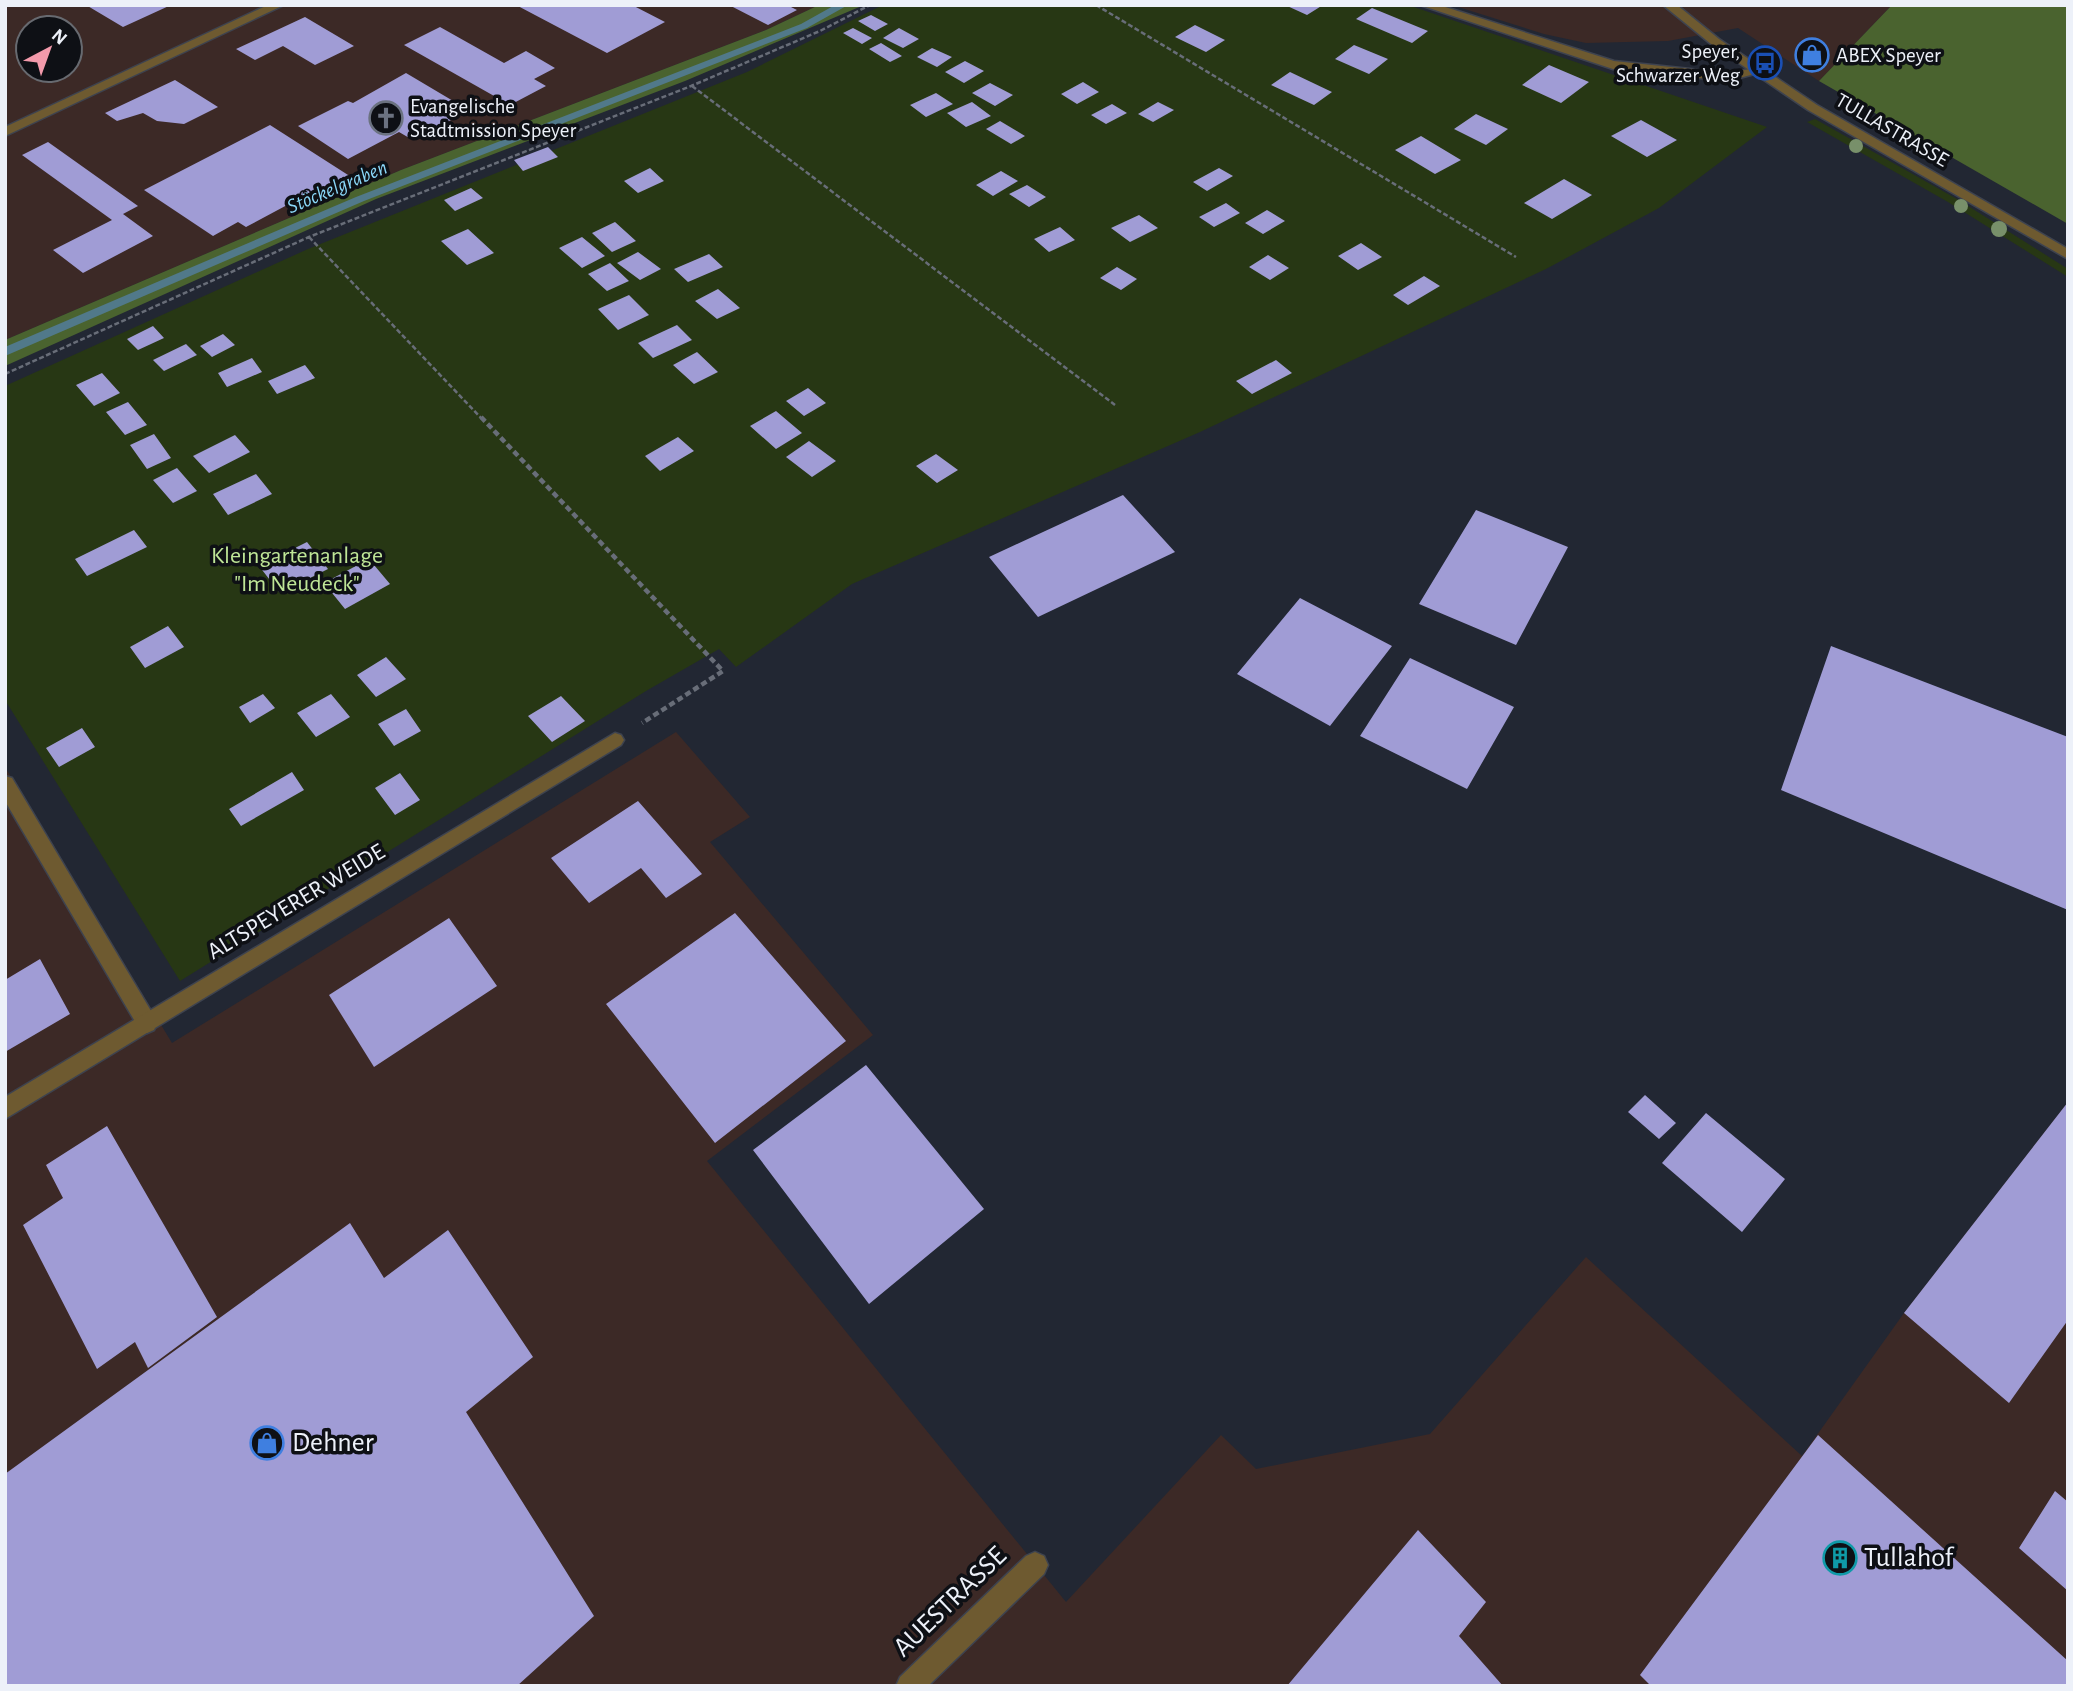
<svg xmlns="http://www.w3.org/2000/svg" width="2073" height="1691" viewBox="0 0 2073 1691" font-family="'Alegreya Sans',sans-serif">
	<rect width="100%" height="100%" fill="#222733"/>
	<path fill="#3c2926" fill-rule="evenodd" d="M5 5H819L766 30 401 170 5 340ZM28 28H70V70H28Z
		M1452 5H1892L1819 81 1738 28 1668 41 1586 43 1544 34Z
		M676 732 750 817 710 842 873 1035 707 1161 1066 1602 1221 1435 1256 1469 1430 1434 1586 1257 1802 1456 1904 1313 2068 1102V1686H5V767L172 1043Z"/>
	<path fill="#273714" d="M883 5H1408L1767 127 1659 208 1546 269 1200 432 852 584 736 667 719 649 646 691 180 981 5 700V386L308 249 747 72Z
		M1815 119 1957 199 2068 269V277L1948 202 1807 122Z"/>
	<path fill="#4a632f" d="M819 5H864L685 81 376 199 5 366V340L401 170 766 30Z
		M1892 5H2068V224L1819 81Z"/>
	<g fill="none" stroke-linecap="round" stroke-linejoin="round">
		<path fill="#51798a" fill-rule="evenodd" d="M835 5H848L807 28 364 201 5 356V347L356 197 801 24Z"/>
	</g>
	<path fill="#a09cd5" d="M86 5H171L123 27Z
		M516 5H632L665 22 607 53Z
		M729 5H787L797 10 768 25Z
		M1285 5H1323L1307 15Z
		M1372 8 1428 31 1412 43 1356 19Z
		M871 15 888 24 875 31 858 21Z
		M305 17 354 46 315 65 283 46 255 60 236 49Z
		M1195 25 1225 40 1206 52 1175 37Z
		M440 27 504 63 526 51 555 68 534 79 546 86 510 105 404 45Z
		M853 28 872 38 862 44 843 33Z
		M899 28 919 39 903 48 883 38Z
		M881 43 902 56 890 62 869 49Z
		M1354 45 1388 59 1369 74 1335 59Z
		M932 48 952 57 937 67 917 57Z
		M965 61 984 71 964 83 945 72Z
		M1549 65 1589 82 1561 103 1522 85Z
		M1290 72 1332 92 1314 105 1271 85Z
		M406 73 470 111 411 139 399 132 348 159 298 126 348 101 353 103Z
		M175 80 218 107 184 124 157 121 143 113 117 121 105 113Z
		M1083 82 1099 92 1077 104 1061 94Z
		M990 83 1013 95 995 106 972 93Z
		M936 93 953 104 926 117 910 105Z
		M972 102 991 116 966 127 947 113Z
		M1158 102 1174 110 1153 122 1138 114Z
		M1112 104 1127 113 1106 124 1091 115Z
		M1476 114 1508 129 1486 145 1454 129Z
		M1641 120 1677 140 1647 157 1611 136Z
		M1000 121 1025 136 1011 144 986 129Z
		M270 125 359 182 297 208 289 204 246 227 238 222 213 236 144 190Z
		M1421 136 1461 160 1435 174 1395 150Z
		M48 142 138 206 123 214 153 236 83 273 53 250 112 220 22 155Z
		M548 147 558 157 523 171 514 160Z
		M650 168 664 181 638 193 624 181Z
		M1219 168 1233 176 1207 191 1193 182Z
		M1001 171 1018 181 993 196 976 185Z
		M1564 179 1592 195 1552 219 1524 203Z
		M1027 185 1046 197 1029 207 1009 194Z
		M471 188 483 198 455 211 444 200Z
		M1226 203 1240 213 1214 227 1199 217Z
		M1267 210 1285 221 1263 234 1245 223Z
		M1139 215 1158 228 1130 242 1111 228Z
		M615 222 636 241 612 252 592 233Z
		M1060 227 1075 240 1049 252 1034 239Z
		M468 229 494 253 467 265 441 241Z
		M582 237 605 256 582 268 559 248Z
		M1361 243 1382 257 1358 270 1338 256Z
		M638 252 661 269 640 280 617 263Z
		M709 254 723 267 688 282 674 269Z
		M1268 255 1289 268 1270 280 1249 267Z
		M610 263 629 281 607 291 588 274Z
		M1117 267 1137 279 1121 290 1100 278Z
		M1424 276 1440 286 1408 305 1393 295Z
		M718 289 740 308 717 319 695 301Z
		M629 295 649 315 618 330 598 309Z
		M677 325 692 340 653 358 638 343Z
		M153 326 164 338 138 350 127 339Z
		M223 334 235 345 212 357 200 346Z
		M186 344 197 355 164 371 153 360Z
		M697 352 718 372 694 384 673 365Z
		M252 358 262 372 227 387 218 373Z
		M1276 360 1292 373 1252 394 1236 381Z
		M305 365 315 378 277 394 268 381Z
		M102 373 120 393 94 406 76 385Z
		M808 388 826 403 804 416 786 401Z
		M128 402 147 425 125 435 106 412Z
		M776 411 802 433 776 449 750 426Z
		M154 434 171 458 147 469 130 445Z
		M235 435 250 452 209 473 193 456Z
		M678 437 694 451 660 471 645 456Z
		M809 441 836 461 812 477 786 457Z
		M936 454 958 470 937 483 916 466Z
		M177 468 197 491 173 503 153 480Z
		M256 474 272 494 228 515 213 494Z
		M1123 495 1175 552 1038 617 989 557Z
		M1476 510 1568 547 1516 645 1419 604Z
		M134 530 147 547 87 576 75 559Z
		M307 542 328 569 280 593 259 566Z
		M369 559 390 584 345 609 324 583Z
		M1300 598 1392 646 1330 726 1237 674Z
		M168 626 184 647 145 668 130 647Z
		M1831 646 2068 737V910L1781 790Z
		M386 657 406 679 376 697 357 675Z
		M1410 658 1514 707 1467 789 1360 736Z
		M263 694 275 708 250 723 239 707Z
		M331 694 350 717 316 737 297 713Z
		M561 696 585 721 552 742 528 716Z
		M406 709 421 731 394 746 378 724Z
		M82 728 95 747 59 767 46 748Z
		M292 772 304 790 241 826 229 809Z
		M400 773 420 800 395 815 375 788Z
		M638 801 702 874 666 898 641 868 589 903 551 858Z
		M735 913 846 1041 715 1143 606 1004Z
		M449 918 497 986 374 1067 329 995Z
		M40 959 70 1014 5 1052V980Z
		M866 1065 984 1209 869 1304 753 1150Z
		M1645 1095 1676 1123 1659 1139 1628 1112Z
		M2068 1102V1320L2009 1403 1904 1313Z
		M1706 1113 1785 1179 1742 1232 1662 1163Z
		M107 1126 217 1317 148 1368 135 1342 97 1369 23 1225 63 1198 46 1165Z
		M350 1223 384 1278 448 1230 533 1357 466 1412 594 1616 517 1686H5V1474Z
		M1818 1435 2068 1661V1686H1651L1640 1675Z
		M2055 1491 2068 1502V1591L2019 1548Z
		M1418 1530 1486 1602 1459 1636 1503 1686H1287Z"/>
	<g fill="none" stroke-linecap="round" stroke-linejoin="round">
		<defs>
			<path id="service" d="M1420 5H1439L1614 61 1728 73 1756 68 1762 72 1728 81 1613 69Z
				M5 776 12 778 154 1016 157 1023 154 1030 147 1033 140 1030 5 801Z"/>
			<path id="minor" d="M268 5H284L5 136V127Z
				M615 733 621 735 624 740 621 745 5 1119V1097Z
				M1035 1552 1044 1556 1048 1565 1044 1574 928 1686H896L900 1677 1026 1556Z"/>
			<path id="tertiary" d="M1663 5H1677L1719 39 1817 105 2068 249V259L1808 110 1711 44Z"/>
		</defs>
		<use href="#service" stroke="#3e434f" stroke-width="3"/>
		<use href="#minor" stroke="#3e434f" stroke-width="3"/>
		<use href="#tertiary" stroke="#3e434f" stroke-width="3"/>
		<path stroke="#686d78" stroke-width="2.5" stroke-dasharray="5 2.5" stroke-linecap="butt" d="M1096 5 1516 257
			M692 86 1115 405
			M309 237 482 419
			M5 374 309 237 691 86 820 31 870 5"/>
		<path stroke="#686d78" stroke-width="4.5" stroke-dasharray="6 3.5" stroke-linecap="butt" d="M481 417 723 671 642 723"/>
		<use href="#service" fill="#6e5a30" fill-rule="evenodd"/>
		<use href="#minor" fill="#6e5a30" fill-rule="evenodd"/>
		<use href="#tertiary" fill="#6e5a30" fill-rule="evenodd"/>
	</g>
	<g fill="#78906a">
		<circle cx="1856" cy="146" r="7"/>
		<circle cx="1961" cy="206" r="7"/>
		<circle cx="1999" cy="229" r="8"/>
	</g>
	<defs>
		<symbol id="shop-ring" viewBox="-11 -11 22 22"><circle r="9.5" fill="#0e1015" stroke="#3f7fe0" stroke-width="1.5"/><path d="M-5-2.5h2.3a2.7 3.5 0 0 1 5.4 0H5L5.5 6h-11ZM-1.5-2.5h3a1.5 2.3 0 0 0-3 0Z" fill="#3f7fe0"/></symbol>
		<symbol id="bus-ring" viewBox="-11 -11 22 22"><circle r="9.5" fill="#0e1015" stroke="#1a4fb4" stroke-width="1.5"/><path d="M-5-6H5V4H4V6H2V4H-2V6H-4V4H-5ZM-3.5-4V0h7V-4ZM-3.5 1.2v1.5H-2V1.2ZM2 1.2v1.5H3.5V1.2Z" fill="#1a4fb4"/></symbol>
		<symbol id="church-ring" viewBox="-11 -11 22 22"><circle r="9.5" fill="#0e1015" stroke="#6b7280" stroke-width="1.5"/><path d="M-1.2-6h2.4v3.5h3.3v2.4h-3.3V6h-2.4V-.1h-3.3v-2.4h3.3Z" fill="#6b7280"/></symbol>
		<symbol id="building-ring" viewBox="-11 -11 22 22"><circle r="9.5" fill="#0e1015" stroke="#0f9aa8" stroke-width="1.5"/><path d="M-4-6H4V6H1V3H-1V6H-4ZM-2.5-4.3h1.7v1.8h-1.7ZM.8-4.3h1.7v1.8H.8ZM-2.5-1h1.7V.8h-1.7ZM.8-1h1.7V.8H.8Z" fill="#0f9aa8"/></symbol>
	</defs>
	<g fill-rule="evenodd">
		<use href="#shop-ring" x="1793" y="36" width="38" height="38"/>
		<use href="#bus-ring" x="1746" y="44" width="38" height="38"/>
		<use href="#church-ring" x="367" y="99" width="38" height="38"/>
		<use href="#shop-ring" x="248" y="1424" width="38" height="38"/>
		<use href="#building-ring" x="1821" y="1539" width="38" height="38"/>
	</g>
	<g text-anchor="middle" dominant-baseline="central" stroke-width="7" stroke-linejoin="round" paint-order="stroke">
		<g font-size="21" fill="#edf1f9" stroke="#0e1015" text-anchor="start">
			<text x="1740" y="51" text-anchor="end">Speyer,<tspan x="1740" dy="24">Schwarzer Weg</tspan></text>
			<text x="1836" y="55">ABEX Speyer</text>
			<text x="410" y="106">Evangelische<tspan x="410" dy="24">Stadtmission Speyer</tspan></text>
		</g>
		<g font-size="21" fill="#edf1f9" stroke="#0e1015">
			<text transform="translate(1892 130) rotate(30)">TULLASTRASSE</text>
		</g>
		<g font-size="21" font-style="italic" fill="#8ad7f8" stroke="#0e1015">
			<text transform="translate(337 187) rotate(-23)">Stöckelgraben</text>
		</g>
		<g font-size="24" fill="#bfe697" stroke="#0e1015">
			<text x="297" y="556">Kleingartenanlage<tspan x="297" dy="28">"Im Neudeck"</tspan></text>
		</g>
		<g font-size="24" fill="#edf1f9" stroke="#0e1015">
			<text transform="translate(296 902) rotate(-31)">ALTSPEYERER WEIDE</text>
		</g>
		<g font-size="28" fill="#edf1f9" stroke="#0e1015" text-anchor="start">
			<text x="292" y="1443">Dehner</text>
			<text x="1864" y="1558">Tullahof</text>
		</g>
		<g font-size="28" fill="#edf1f9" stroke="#0e1015">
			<text transform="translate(950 1602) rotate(-44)">AUESTRASSE</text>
		</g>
	</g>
	<rect width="2073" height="1691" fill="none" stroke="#edf1f9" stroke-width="14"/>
	<g transform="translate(49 49) rotate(41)"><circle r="33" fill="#0e1015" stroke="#676a70" stroke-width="2"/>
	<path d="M0-5L12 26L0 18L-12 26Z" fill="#f39aab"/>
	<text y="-10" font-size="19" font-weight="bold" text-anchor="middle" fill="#edf1f9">N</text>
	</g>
</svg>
